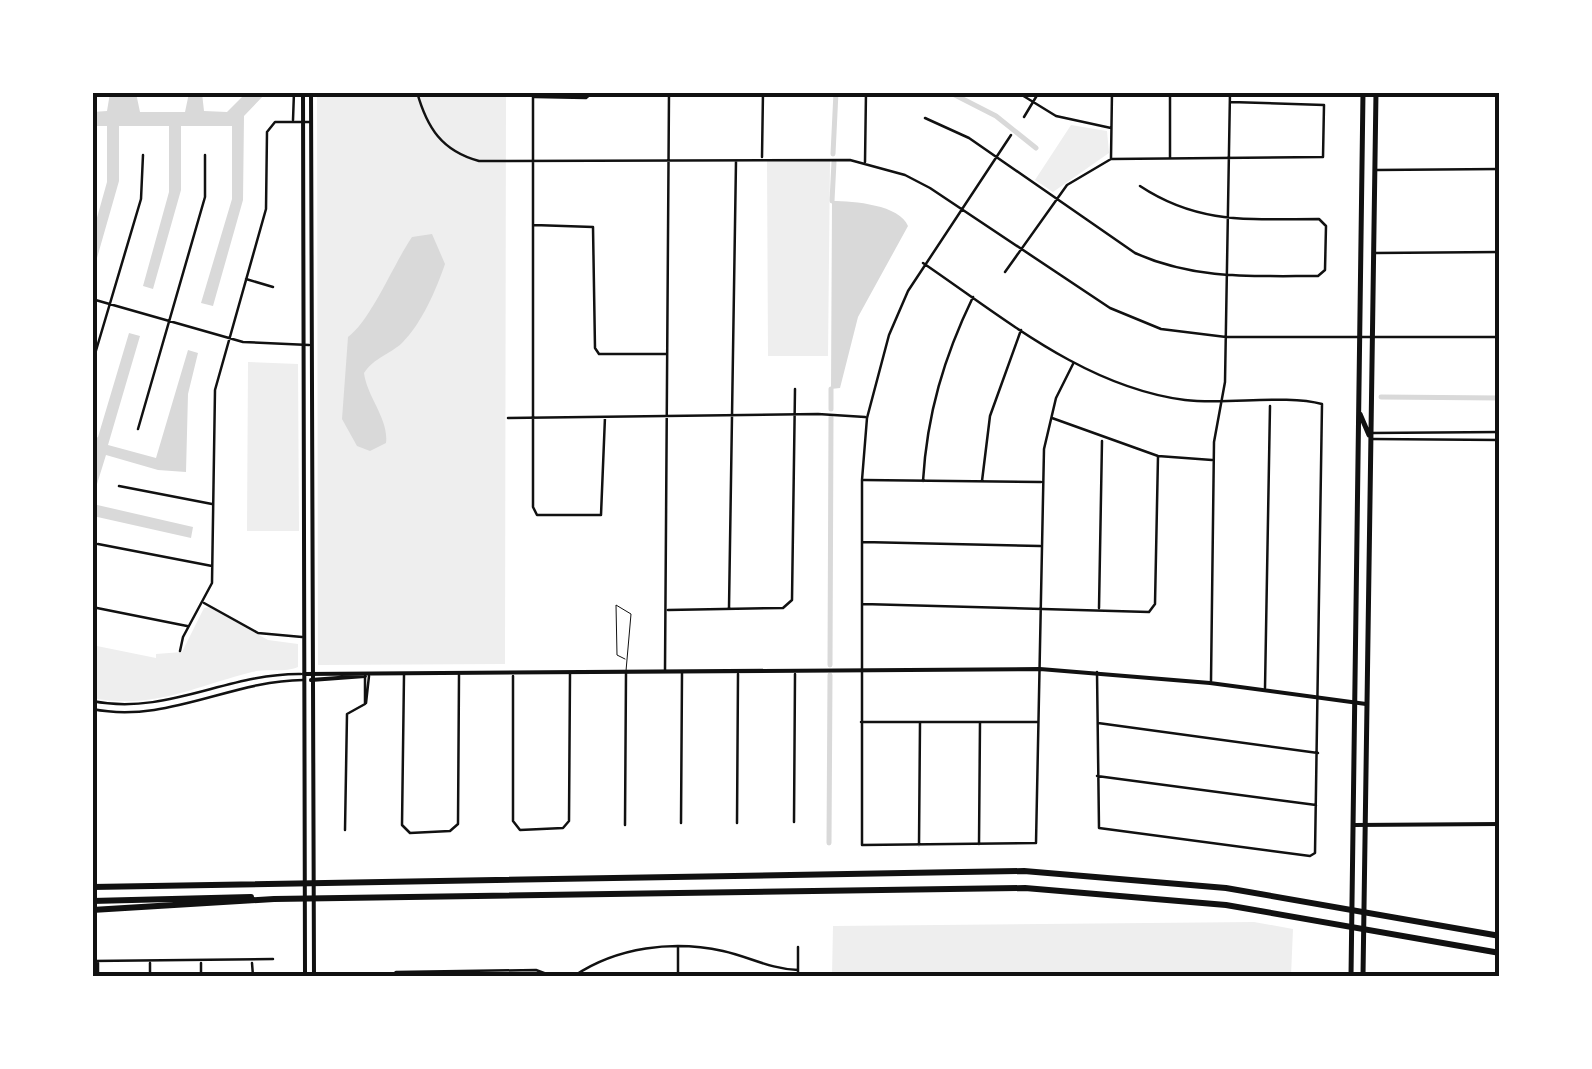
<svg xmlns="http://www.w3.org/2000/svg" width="1592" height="1069" viewBox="0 0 1592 1069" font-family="'Roboto Serif',serif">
	<rect width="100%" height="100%" fill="#fff"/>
	<path fill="#eee" d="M317 93H506L505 664 318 665Z
		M1071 125 1107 131 1109 153 1053 192 1035 180Z
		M767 161H830L828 356H768Z
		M248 362 298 364 299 531H247Z
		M209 607 268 640 298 644V667C285 673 267 668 252 672 196 686 153 710 93 698L92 645 156 658V654L182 652 204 608Z
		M1254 922 1293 929 1291 976H832L833 926Z"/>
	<path fill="#d9d9d9" d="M110 93H136L140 112H185L189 93H202L204 111 227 112 246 93H266L244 116 243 200 213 306 201 303 232 199V126H181V190L153 289 143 286 169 192V126H119V181L93 272V232L107 182V126H93V112L107 111Z
		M832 201C854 201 900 205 908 226L858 317 840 388 831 389Z
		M432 234 445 264C436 290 422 323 402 343 389 355 375 357 364 373 367 397 389 419 386 443L370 451 357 446 342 419 348 337C371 320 393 265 412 237Z
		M129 333 140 336 108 445 156 458 188 350 198 353 188 394 186 472 158 470 106 455 93 497V440L98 437Z
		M93 504 193 527 191 538 93 516Z"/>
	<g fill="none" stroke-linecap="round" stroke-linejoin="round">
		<path stroke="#d9d9d9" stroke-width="5" d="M949 92 996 116 1036 148
			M833 154 836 92
			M832 201 834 162
			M1381 397 1500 398
			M831 409V389
			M830 665 831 417
			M829 843 830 675"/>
		<path stroke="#111" stroke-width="1" d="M625 659 617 655 616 605 631 614 626 671"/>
		<path stroke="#111" stroke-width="2.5" d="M234 92V93
			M417 92C427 128 442 151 479 161L850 160 905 175 930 188 1110 308 1161 329 1226 337H1500
			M533 92V507L537 515H601L605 417
			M1017 92 1056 116 1111 128
			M732 95 794 93
			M535 97 586 98 593 92
			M1024 117 1039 92
			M925 118 969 138 1135 253C1195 280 1254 276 1318 276L1325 270 1326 226 1319 219C1250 219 1199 225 1140 186
			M293 120 294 92
			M1011 135 908 291 889 335 867 418 862 480V845L1036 843 1044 449 1056 398 1073 364
			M762 157 763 92
			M1170 157V92
			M1111 158 1112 92
			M865 162 866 92
			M1376 170 1500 169
			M534 225 593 227 595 348 599 354H666
			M1375 253 1500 252
			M923 263C1004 318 1085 387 1185 400 1226 405 1286 394 1322 404L1315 853 1310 856 1099 828 1097 672
			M1005 272 1067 185 1111 159 1323 157 1324 105 1231 102
			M246 279 273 287
			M92 299 243 342 309 345
			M92 364 141 199 143 155
			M508 418 818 414 865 417
			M1052 418 1158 456 1212 460
			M138 429 205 197V155
			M1371 433 1500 432
			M1372 439 1500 440
			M864 480 1041 482
			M923 481C927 414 944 357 973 297
			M982 481 990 416 1021 330
			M119 486 212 504
			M863 542 1040 546
			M98 544 212 566
			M204 603 258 633 302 637
			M863 604 1149 612 1155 604 1158 456
			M92 607 187 626
			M729 608 736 161
			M1099 608 1102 441
			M668 610 783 608 792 600 795 389
			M180 651 183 637 212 583 215 390 266 209 267 132 275 122H311
			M665 670 669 92
			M404 675 402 825 410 833 450 831 458 824 459 675
			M513 676V821L520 830 563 828 569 821 570 673
			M1211 681 1214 442 1225 382 1230 92
			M1265 688 1270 406
			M92 701C167 716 227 673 301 674
			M365 703V676
			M366 703 369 676
			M92 709C167 724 229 681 303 680
			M861 722H1038
			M1098 723 1318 753
			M1097 776 1316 805
			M794 822 795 674
			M681 823 682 673
			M737 823 738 674
			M625 825 626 672
			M345 830 347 714 365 704
			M979 844 980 722
			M919 845 920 723
			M798 947V976
			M678 948V976
			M92 961 273 959
			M98 963V976
			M150 963V976
			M201 963V976
			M252 963 253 976
			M391 976 396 972 536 970 552 976
			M574 976C617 947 673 940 723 951 750 957 770 969 798 970"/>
		<path stroke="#111" stroke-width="4" d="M304 674 1040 669 1210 683 1366 704
			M311 680 365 676
			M1354 825 1500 824"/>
		<path stroke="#111" stroke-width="4" d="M303 92 305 976
			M311 92 314 976"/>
		<path stroke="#111" stroke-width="5" d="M1360 414 1369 435
			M1351 976 1363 92
			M1363 976 1376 92"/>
		<path stroke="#111" stroke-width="6" d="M92 887 1024 871 1226 888 1500 936
			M92 901 251 897
			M92 910 274 899 1025 888 1226 905 1500 953"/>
	</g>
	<rect width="1592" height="1069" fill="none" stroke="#ffffff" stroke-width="190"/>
	<rect x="95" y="95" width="1402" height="879" fill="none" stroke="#111" stroke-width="4"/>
</svg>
